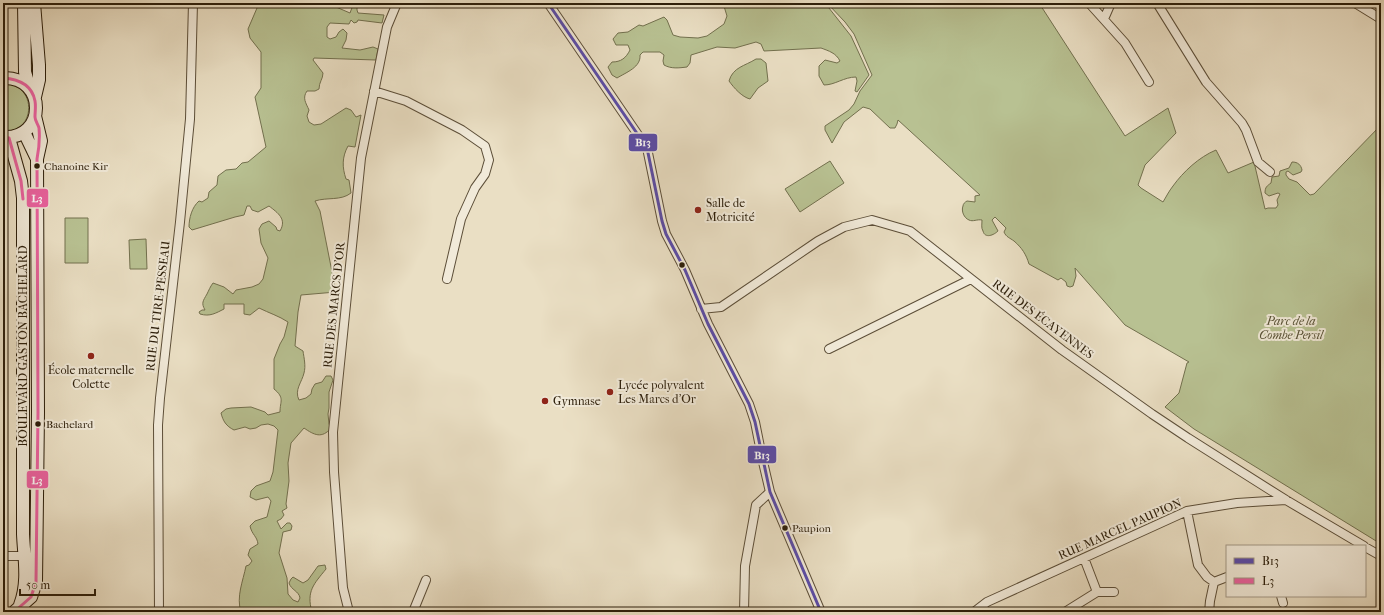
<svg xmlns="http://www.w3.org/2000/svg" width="1384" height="615" viewBox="0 0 1384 615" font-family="'IM FELL French Canon',serif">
	<rect width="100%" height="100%" fill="#eadfc4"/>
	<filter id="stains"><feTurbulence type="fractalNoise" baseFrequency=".005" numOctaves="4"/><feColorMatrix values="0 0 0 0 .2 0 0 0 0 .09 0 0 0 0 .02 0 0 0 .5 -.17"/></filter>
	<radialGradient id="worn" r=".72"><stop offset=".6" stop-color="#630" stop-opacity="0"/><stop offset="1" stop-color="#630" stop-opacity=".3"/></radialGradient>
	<path fill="#b8c192" stroke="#72704e" d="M261 3H336V7L350 13 353 5 357 6V10L358 13 384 15 382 23 358 20 357 22 354 23 351 20 349 24 330 23 327 27V37L330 39 336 37 339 32 343 29 347 33 346 40 342 48 360 50 373 47 378 49 376 60 314 58 313 60 323 73C323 79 319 82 319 89L315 91H307C302 98 306 103 309 110L307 116 309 122 314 125 321 124 346 108 351 110 356 117 361 115 355 147 348 146C342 157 342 167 346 179L349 180 351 193C341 201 327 197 315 201L320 211 336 292 301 295 298 312 295 346 303 351C304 358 306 366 304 373 302 382 294 390 299 400L306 398 311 394 312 389 315 384 322 382 326 376H331L333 380 329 392V408L328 414 329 424 331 428C322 439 314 435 304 428L291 443 288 463 289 481 286 504 287 508 282 511 284 515 281 519 277 521 281 529 287 523H290L292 526 291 530 283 532 279 553 287 578 288 594 293 600 298 602 300 598C299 591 291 590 289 583L291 579 293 577 303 583 308 580 318 566 325 565 326 569C314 584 306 591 312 612H241C236 597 243 581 246 566L249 565 252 561 248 555 250 549 258 544C257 536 252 535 250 526L255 521 267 517 271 501 268 497 256 500 250 497 251 491 256 486 270 481 273 472 278 430 274 426 268 424 261 425 256 428 250 429 245 427 234 430C226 426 223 421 221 413L226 409 231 408 251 407 265 412 268 415 280 412C280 401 285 398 274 389V359L280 344 284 337 288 322C279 316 269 313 259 308L250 315 244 314V304H224V309C216 313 210 317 200 314L199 312 202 310H205C201 303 203 301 207 294 209 290 210 287 213 283L224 287 233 294 236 290 252 287 259 284 263 279 268 258 261 243 259 229 262 224 269 221 276 227 277 230 280 231C287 219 278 213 269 206L258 212 252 210 250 206H247L244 215 235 217 192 230 189 227C189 218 192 207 199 201L202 202 208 198 209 192 217 185 218 176 226 170 236 169 242 163 248 162 266 147 255 97 261 88V52L250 38 248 29 257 8Z
		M723 3H825L851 36 869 75 857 92 855 91 857 81 856 77C844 77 835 85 824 85L819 76V66L825 60 837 63 840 61C836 53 829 51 821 48L764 51 761 44 756 42 735 48 717 47 691 55 690 63 687 67C679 68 671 69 664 65L663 61 664 55 660 52H643L640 55C641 67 627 72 617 78L612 75 608 67 612 62C621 62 626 58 630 50L628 45H616L613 39 618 33 628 32 639 25 643 26 664 17 667 20 673 35 680 37 698 38 707 36 724 24 727 16Z
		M827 3H1039L1125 136 1168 108 1176 133 1145 165 1138 185 1141 188 1163 202C1166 197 1169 191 1173 186 1183 172 1199 157 1216 150L1228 173 1254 162 1265 209 1268 208H1276L1278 205 1277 200 1280 194 1278 193 1269 196 1265 193C1265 187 1267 186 1271 183L1272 177 1279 176 1280 171 1289 168 1292 162C1298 162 1301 165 1302 170L1301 172 1293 175 1288 171 1286 172V175L1289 179 1297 182 1310 195 1314 194 1381 125V544L1194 429 1165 407 1179 393 1187 363 1189 362 1125 325 1075 268 1076 276 1073 286 1070 287 1067 286 1066 282 1061 278 1058 280 1029 264C1026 254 1022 248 1014 241 1010 238 1006 237 1004 232L1006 228 995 217 992 220 998 231C994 235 985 239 983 231 981 228 982 224 982 220 977 219 973 222 969 220 964 218 961 211 963 206 963 204 965 202 967 201L975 202V196L980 195 898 120 897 124 895 128H890L870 109 863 107 844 122 832 143 825 130V126L849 110 854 104 860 91 872 75 854 34 845 22Z
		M756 59H761L766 63 768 81 758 88 750 99C742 97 734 88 729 81 733 67 745 66 756 59Z
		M3 84C7 84 12 84 15 86 31 93 33 115 21 126 16 130 9 131 3 132Z
		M830 161 844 183 800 212 785 189Z
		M65 218H88V263H65Z
		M146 239 147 269H130L129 240Z"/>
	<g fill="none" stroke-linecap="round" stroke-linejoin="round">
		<defs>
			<path id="street" d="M548 3 647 148 662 221 666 234 685 270 708 324 749 404 755 422 763 462 770 492 821 612
				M1089 3 1125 43 1149 82
				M1157 3 1206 82 1242 123 1246 130 1258 162 1270 172
				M1355 3 1381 19
				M1104 19 1111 3
				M374 91 406 101 462 130 485 146 489 160 485 174 475 188 461 219 447 279
				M701 309 721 307 818 241 844 227 872 220 910 231 1062 350 1152 414 1188 438 1286 500 1364 546
				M829 349 971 279
				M1187 511 1198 565 1207 577 1214 582
				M1365 547 1381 556
				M3 556H24
				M1214 582 1227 577
				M1097 592H1114
				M1281 596 1283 603
				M159 612 158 425 160 398 180 222 190 119 193 3
				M349 612 343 588 334 472 333 432 361 158 387 27 397 3
				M413 612 426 580
				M744 612 745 566 756 505 770 492
				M974 612 987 602 1187 511 1237 503 1286 500
				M1065 612 1097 592 1084 558
				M1209 612 1210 601 1214 582"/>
			<path id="secondary" d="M24 3 25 72 30 89
				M34 3 39 65V80L35 97
				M3 78C47 76 47 140 3 137
				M24 132 37 159
				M9 138 21 181 23 198V534C24 558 29 582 20 605
				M14 612 31 597 36 582 38 412 37 159 41 141 35 116"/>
		</defs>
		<use href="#street" stroke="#5c4e38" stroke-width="10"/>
		<use href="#secondary" stroke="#2c1e0a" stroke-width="14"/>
		<use href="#street" stroke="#f1ead9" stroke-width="8"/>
		<use href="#secondary" stroke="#f1ead9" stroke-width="12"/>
		<defs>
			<path id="bus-1" d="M548 3 647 148 662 221 666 234 685 270 708 324 749 404 755 422 770 492 821 612"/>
			<path id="bus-2" d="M3 78C18 79 32 85 35 101 36 107 35 111 35 117 35 121 38 124 39 128 40 139 39 149 37 159L38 412 36 582 31 597 14 612
				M3 137 9 138 21 181 23 199"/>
		</defs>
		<use href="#bus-1" stroke="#f1ead9" stroke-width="6"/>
		<use href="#bus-2" stroke="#f1ead9" stroke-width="6"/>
		<use href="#bus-1" stroke="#5b4da9" stroke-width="3"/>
		<use href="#bus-2" stroke="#ea619f" stroke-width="3"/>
	</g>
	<g fill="#2c1e0a" stroke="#f1ead9" stroke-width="1.5">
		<circle cx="37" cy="166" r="3.5"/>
		<circle cx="682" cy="265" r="3.5"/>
		<circle cx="38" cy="424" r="3.5"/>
		<circle cx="785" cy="528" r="3.5"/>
	</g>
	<g fill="#8f2418" stroke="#f1ead9" stroke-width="1.5">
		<circle cx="698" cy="210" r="4"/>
		<circle cx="91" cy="356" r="4"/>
		<circle cx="610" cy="392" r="4"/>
		<circle cx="545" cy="401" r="4"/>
	</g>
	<g text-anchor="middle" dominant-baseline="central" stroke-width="4" stroke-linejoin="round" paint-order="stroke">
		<g font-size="11" fill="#2c1e0a" stroke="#f1ead9" text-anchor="start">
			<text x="44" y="166">Chanoine Kir</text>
			<text x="46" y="424">Bachelard</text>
			<text x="792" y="528">Paupion</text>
		</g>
		<g font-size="12" fill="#2c1e0a" stroke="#f1ead9" text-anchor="start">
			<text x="706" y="203">Salle de<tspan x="706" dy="14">Motricité</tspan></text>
			<text x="91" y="370" text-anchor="middle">École maternelle<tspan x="91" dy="14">Colette</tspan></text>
			<text x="618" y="385">Lycée polyvalent<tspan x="618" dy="14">Les Marcs d'Or</tspan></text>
			<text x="553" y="401">Gymnase</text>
		</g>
		<g font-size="12" fill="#2c1e0a" stroke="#f1ead9">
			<text transform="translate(334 305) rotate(-84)">RUE DES MARCS D'OR</text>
			<text transform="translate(158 306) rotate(-83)">RUE DU TIRE-PESSEAU</text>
			<text transform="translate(1043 319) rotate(37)">RUE DES ÉCAYENNES</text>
			<text transform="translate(23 346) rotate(-90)">BOULEVARD GASTON BACHELARD</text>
			<text transform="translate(1120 529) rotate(-24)">RUE MARCEL PAUPION</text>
		</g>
		<g font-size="12" font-style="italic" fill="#564f33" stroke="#f1ead9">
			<text x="1291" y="321">Parc de la<tspan x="1291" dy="14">Combe Persil</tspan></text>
		</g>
	</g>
	<g stroke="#f1ead9" stroke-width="1.5">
		<rect x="628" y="133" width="30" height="19" rx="4" fill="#5b4da9"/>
		<rect x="26" y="188" width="23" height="20" rx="4" fill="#ea619f"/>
		<rect x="747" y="445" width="30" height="19" rx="4" fill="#5b4da9"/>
		<rect x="26" y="470" width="23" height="19" rx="4" fill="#ea619f"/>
	</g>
	<g font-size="11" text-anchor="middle" font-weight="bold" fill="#fff">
		<text x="643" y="146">B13</text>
		<text x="37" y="202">L3</text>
		<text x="762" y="459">B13</text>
		<text x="37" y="484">L3</text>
	</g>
	<rect width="1384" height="615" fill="none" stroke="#eadfc4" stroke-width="16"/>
	<rect x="4" y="4" width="1376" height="607" fill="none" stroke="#2c1e0a" stroke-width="2"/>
	<rect x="8" y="8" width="1368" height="599" fill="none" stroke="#2c1e0a"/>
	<rect x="1226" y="545" width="140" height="52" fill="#f1ead9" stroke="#a29886"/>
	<rect x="1234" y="558" width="20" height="6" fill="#5b4da9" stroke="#a29886"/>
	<text x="1262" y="565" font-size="12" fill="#2c1e0a">B13</text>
	<rect x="1234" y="578" width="20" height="6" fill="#ea619f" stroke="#a29886"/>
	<text x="1262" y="585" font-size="12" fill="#2c1e0a">L3</text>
	<path d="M20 589v6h75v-6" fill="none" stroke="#2c1e0a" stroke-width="2"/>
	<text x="26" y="589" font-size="12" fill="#2c1e0a" stroke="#f1ead9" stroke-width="3" paint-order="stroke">50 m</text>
	<rect width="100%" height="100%" filter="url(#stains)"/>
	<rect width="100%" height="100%" fill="url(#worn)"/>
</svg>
